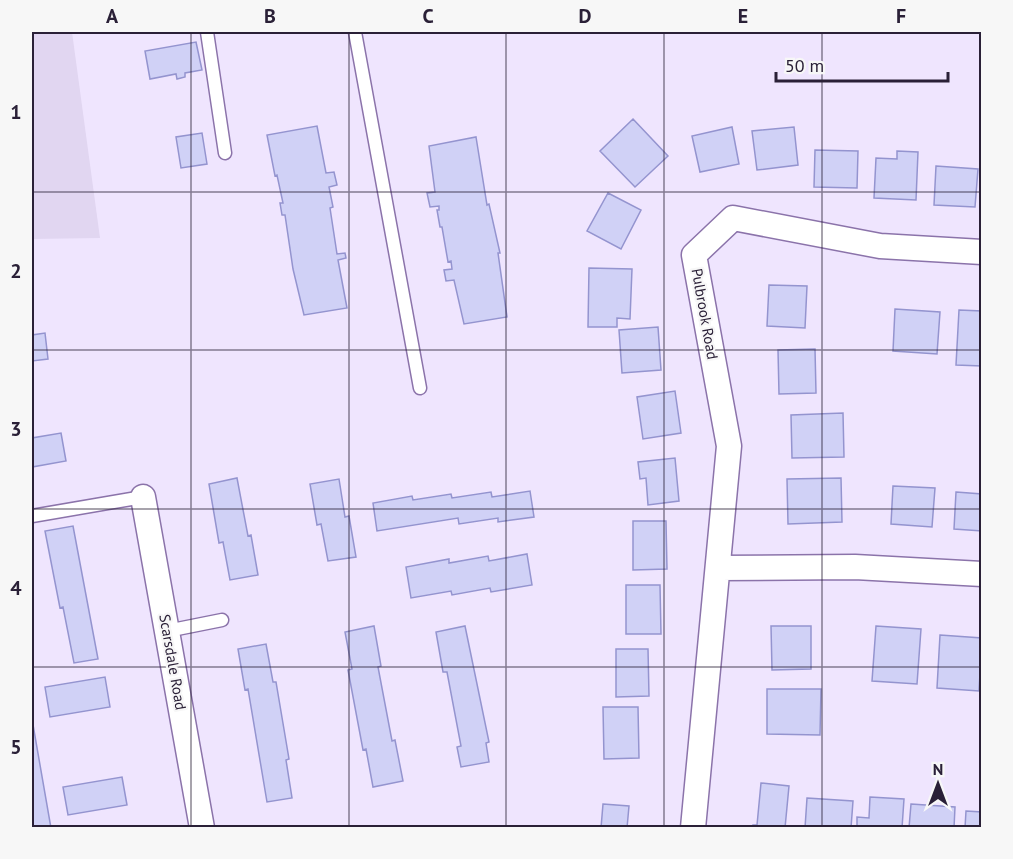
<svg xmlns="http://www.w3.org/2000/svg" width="1013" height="859" viewBox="0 0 1013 859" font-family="'PT Sans',sans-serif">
	<rect width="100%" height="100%" fill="#efe5fe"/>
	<path fill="#e1d6f1" d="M32 32H72L100 238 32 239Z"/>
	<path fill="#d0d1f6" stroke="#9494cf" stroke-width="1.5" d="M196 42 202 70 185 73V77L177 79 176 74 150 79 145 51Z
		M633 119 668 156 635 187 600 151Z
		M317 126 326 173 334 172 337 185 329 187 333 207 330 208 337 254 345 253 346 258 338 260 347 308 304 315 293 269 285 215H282L280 203H283L277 175 275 176 267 135Z
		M732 127 739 164 700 172 692 136Z
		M794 127 798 165 757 170 752 131Z
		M202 133 207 164 181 168 176 137Z
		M476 137 487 205 489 204 500 253H498L507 317 464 324 454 280 446 281 444 270 452 269 451 261 448 262 442 227H440L437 210H439V206L430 207 427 193 435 192 429 146Z
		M815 150 858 151 857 188 814 187Z
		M897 151 918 152 916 200 874 198 876 158 897 159Z
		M936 166 978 169 975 207 934 205Z
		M608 193 641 210 621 249 587 231Z
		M589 268 632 269 630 319 617 318V327H588Z
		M769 285 807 286 805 328 767 326Z
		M895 309 940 312 937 354 893 351Z
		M959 310 982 311V366L956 365Z
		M658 327 661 370 622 373 619 330Z
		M45 333 48 359 32 361V335Z
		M815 349 816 393 779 394 778 350Z
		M675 391 681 433 643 439 637 397Z
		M843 413 844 457 792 458 791 415Z
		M61 433 66 461 32 467V438Z
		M675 458 679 501 648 505 646 478 640 479 638 462Z
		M237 478 248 536 251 535 258 575 230 580 223 542 219 543 209 484Z
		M841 478 842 522 788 524 787 479Z
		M339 479 345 517 349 516 356 557 328 561 321 524 317 525 310 484Z
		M893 486 935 488 932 527 891 524Z
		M530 491 534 517 498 522V518L459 524 458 518 377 531 373 503 412 496 413 500 451 494 452 498 491 492 492 497Z
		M956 492 982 494V531L954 529Z
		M633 521H666L667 569 633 570Z
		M73 526 98 659 74 663 63 607 60 608 45 531Z
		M527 554 532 585 491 592 490 588 452 595 451 591 411 598 406 567 449 559V563L488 556 489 561Z
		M626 585H660L661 634H626Z
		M374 626 381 666 378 667 392 741 395 740 403 781 373 787 366 749 363 750 348 670 352 669 345 632Z
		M465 626 489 742 486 743 489 762 461 767 457 747 461 746 447 672H443L436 632Z
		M771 626H811V669L772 670Z
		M876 626 921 629 917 684 872 681Z
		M940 635 982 638 979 691 937 688Z
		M266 644 273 682H276L289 759 286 760 292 798 267 802 248 689 245 690 238 649Z
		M616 649H648L649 696 616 697Z
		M105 677 110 707 50 717 45 687Z
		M767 689H821L820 735 767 734Z
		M603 707H638L639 758 604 759Z
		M32 719 51 828H32Z
		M122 777 127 805 68 815 63 787Z
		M761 783 789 786 785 828H753V825H757Z
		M870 797 904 799 902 828H857V817L869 818Z
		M807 798 853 801 851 828H805Z
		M603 804 629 806 627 828H601Z
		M911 804 955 807 954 828H909Z
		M966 811 982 812V828H965Z"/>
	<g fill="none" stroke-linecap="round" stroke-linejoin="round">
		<defs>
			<path id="lane" d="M207 32 225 153
				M355 32 420 388
				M32 516 143 497
				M167 631 222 620"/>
			<path id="street" d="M143 497 202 828
				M718 568 855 567 982 574
				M693 828 729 446 694 255 733 218 880 246 982 252"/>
		</defs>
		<use href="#lane" stroke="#8b73aa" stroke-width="15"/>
		<use href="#street" stroke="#8b73aa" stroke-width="27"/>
		<use href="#lane" stroke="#fff" stroke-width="12"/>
		<use href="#street" stroke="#fff" stroke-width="24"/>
	</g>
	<path fill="none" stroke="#2a2037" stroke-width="1.5" stroke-opacity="0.55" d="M191 32V828M349 32V828M506 32V828M664 32V828M822 32V828M32 192H982M32 350H982M32 509H982M32 667H982"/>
	<g text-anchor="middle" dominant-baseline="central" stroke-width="4.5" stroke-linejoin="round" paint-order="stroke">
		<g font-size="15" fill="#2a2037" stroke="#f7f7f7">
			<text transform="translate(705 314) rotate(80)">Pulbrook Road</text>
			<text transform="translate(173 662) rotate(80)">Scarsdale Road</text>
		</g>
	</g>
	<rect width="1013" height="859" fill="none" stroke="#f7f7f7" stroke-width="66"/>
	<g transform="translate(938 784)" stroke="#f7f7f7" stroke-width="4.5" paint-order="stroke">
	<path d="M0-4.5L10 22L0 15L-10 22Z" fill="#2a2037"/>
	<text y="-9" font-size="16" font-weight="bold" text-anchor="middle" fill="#2a2037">N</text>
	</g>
	<path d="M776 72v9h172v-9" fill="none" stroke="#2a2037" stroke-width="3"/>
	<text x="785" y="72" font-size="18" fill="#2a2037" stroke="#f7f7f7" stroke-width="4.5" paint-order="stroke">50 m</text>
	<rect x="33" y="33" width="947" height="793" fill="none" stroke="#2a2037" stroke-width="2"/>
	<g font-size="20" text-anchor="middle" font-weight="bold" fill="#2a2037">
		<text x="112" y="23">A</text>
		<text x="270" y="23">B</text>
		<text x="428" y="23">C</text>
		<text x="585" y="23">D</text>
		<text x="743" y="23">E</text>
		<text x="901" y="23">F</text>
		<text x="16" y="119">1</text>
		<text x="16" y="278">2</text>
		<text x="16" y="436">3</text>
		<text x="16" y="595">4</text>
		<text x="16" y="754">5</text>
	</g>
</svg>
